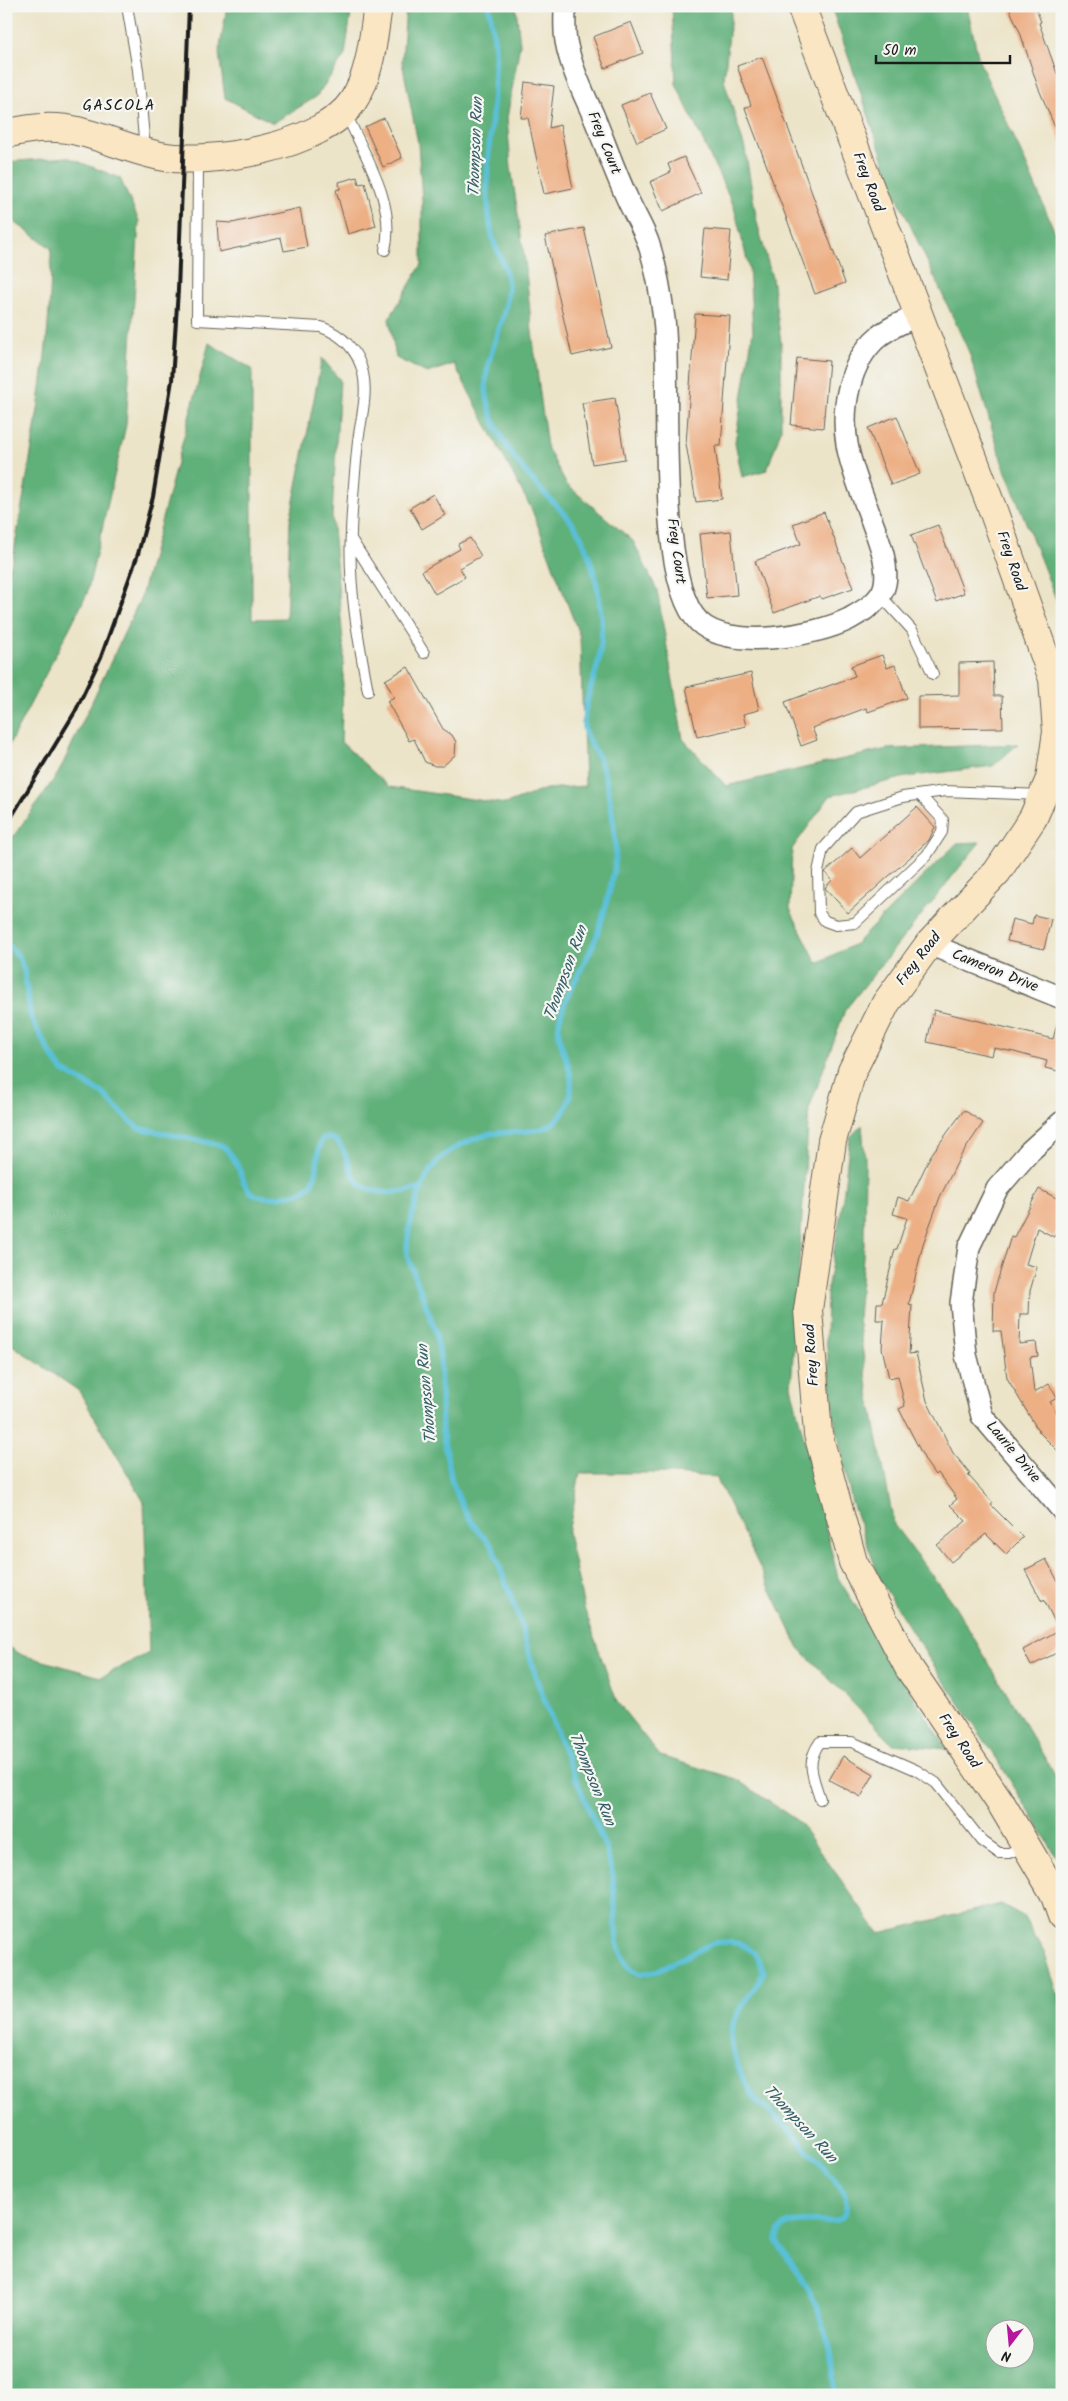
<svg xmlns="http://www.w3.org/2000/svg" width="1068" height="2401" viewBox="0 0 1068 2401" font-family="Kalam,sans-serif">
	<rect width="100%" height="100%" fill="#f6f6f2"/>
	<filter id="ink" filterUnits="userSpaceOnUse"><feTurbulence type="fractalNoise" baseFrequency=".02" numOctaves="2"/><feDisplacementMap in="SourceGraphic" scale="10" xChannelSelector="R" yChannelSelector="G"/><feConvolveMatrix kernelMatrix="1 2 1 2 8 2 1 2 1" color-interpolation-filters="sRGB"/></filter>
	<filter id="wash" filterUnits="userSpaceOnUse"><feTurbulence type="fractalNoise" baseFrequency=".0096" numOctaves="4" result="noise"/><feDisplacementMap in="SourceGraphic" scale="20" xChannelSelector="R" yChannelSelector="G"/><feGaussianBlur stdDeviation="1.12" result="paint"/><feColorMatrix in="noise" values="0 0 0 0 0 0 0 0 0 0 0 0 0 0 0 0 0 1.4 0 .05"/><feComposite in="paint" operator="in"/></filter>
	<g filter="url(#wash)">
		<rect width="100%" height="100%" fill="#ece4c8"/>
		<path fill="#61b07a" stroke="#3e664b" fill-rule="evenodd" d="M227 6H352L345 55 316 97 273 123 225 98 219 53Z
			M406 6H516L520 44 507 118 511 168 525 261 532 332 547 447 566 484 633 541 657 590 683 739 726 786 887 749 1018 744 993 766 906 777 830 796 792 849 790 909 817 963 855 944 957 843 980 842 845 1010 809 1109 791 1386 838 1578 947 1749 893 1744 799 1648 716 1477 659 1473H580L568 1533 584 1608 617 1702 660 1756 736 1779 799 1822 879 1933 1001 1904 1023 1916 1045 1954 1062 2008V2395H6V1645L22 1655 101 1677 149 1653 144 1502 79 1391 9 1343 6 1338V847L59 772 141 597 209 343 252 369V619L286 618 290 521 322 358 340 380 332 516 344 653 341 742 389 787 506 804 546 789 585 786 580 637 532 510 454 364 427 373 396 358 389 319 422 264V200L418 143 402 62ZM996 2328H1026V2358H996Z
			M672 6H732L724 80 745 149 757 222 772 278 781 342V430L767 470 742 477 735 442 753 331 749 268 734 207 676 84Z
			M831 6H967L979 61 1023 157 1062 249V614L1002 462 969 352 894 190Z
			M67 157 120 178 139 221 126 425 87 594 6 751V578L13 558C30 455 52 353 51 248L10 219 6 221V162Z
			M862 1125 865 1159 864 1244 858 1318 868 1388 894 1525 955 1606 1062 1787V1865L997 1759 928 1657 881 1582 852 1503 834 1416 826 1339 827 1290 842 1206 850 1137Z"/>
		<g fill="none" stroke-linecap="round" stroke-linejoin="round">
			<path stroke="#5ac0d7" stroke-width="5.5" d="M489 6C491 20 494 34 495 48 498 100 484 152 488 204 489 217 490 233 495 245 501 259 507 270 508 285 508 327 478 360 488 402 495 436 520 467 543 492 558 507 574 521 583 541 598 576 606 621 599 659 594 682 583 703 584 727 585 739 595 748 599 759 609 781 619 846 614 870 609 895 603 921 593 945 582 970 564 995 559 1023 555 1048 581 1072 567 1105 551 1142 515 1127 486 1135 472 1139 452 1148 442 1157 420 1176 406 1227 407 1255L435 1329 440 1356 442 1431 452 1482 464 1510 476 1528 492 1546 520 1621 536 1678 564 1751 606 1849 613 1876 617 1943 624 1960 631 1969 641 1974 656 1971 713 1943 728 1942 741 1944 753 1951 764 1971C756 1991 738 2006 732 2027 727 2047 744 2085 757 2101 764 2108 773 2114 780 2121 796 2137 812 2154 826 2171 834 2180 845 2190 846 2203 850 2243 778 2200 777 2242 786 2259 800 2273 809 2290 827 2324 832 2357 836 2395
				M6 942 19 957 24 971 31 1018 50 1053 62 1070 102 1093 130 1121 139 1128 221 1145C253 1168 229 1205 285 1196 296 1194 306 1192 312 1183 321 1170 314 1152 323 1138 349 1134 344 1172 361 1185 378 1197 402 1191 422 1189"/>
		</g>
		<g id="blocks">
			<path fill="#edaf84" d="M1008 6H1035L1041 22 1039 23 1059 79 1062 78V144L1038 87 1020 32Z
				M631 22 643 53 605 68 593 37Z
				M762 57 845 283 815 294 745 108 751 105 737 66Z
				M525 82 554 86 549 128 560 125 573 188 544 194 528 118H521Z
				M650 93 666 129 637 142 621 105Z
				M384 118 402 158 383 167 365 127Z
				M684 157 701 193 663 211 650 182 671 172 668 164Z
				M357 177 359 184 365 183 376 226 348 234 336 190 340 189 339 182Z
				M300 208 307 247 284 251 281 238 219 252 217 222 232 223Z
				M584 228 611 347 572 356 545 236Z
				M705 229 731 231 727 280 700 277Z
				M695 314 730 316 721 446H715L722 499 696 502 686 444Z
				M797 358 829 361 823 428 791 425Z
				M615 398 625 459 592 464 582 403Z
				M897 416 920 474 891 485 868 428Z
				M433 494 445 515 422 529 410 508Z
				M824 512 853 588 822 599 820 596 774 613 755 561 801 544 793 524Z
				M938 525 964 593 937 603 911 535Z
				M731 531 737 595 707 598 700 534Z
				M470 538 481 556 460 568 465 577 435 594 422 571 460 549 458 544Z
				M882 655 887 668 895 665 907 698 868 712 866 708 812 728 817 740 801 746 785 702 855 676 851 666Z
				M993 662 994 696H1002L1003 728 918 729V696L959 695V663Z
				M408 667 443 729 452 735 456 742 455 755 443 766H435L425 762 414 739 409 741 387 701 394 697 385 680Z
				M751 673 759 710 743 714 746 726 697 737 686 687Z
				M917 807 935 827 929 840 848 913 825 888 832 880 825 872 852 848 860 858Z
				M1034 915 1051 919 1044 949 1007 941 1012 919 1032 924Z
				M934 1010 1053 1039 1057 1024H1062V1064L1058 1071 1045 1068 1047 1061 1014 1052 994 1048 992 1056 927 1042Z
				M964 1110 983 1123 960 1157 940 1197 923 1244 909 1304 912 1305 909 1354 916 1353 927 1401 953 1453 970 1473 968 1475 993 1503 991 1505 1023 1537 1006 1554 986 1534 951 1562 937 1545 966 1521 950 1505 957 1499 938 1473 935 1475 926 1462 899 1409 905 1406 898 1376 889 1378 882 1348 884 1320H876L877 1303H882L895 1249H897L907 1218 893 1214 898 1197 909 1201 931 1155Z
				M1039 1189 1062 1201V1221L1054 1237 1037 1228 1026 1264 1037 1267 1030 1291 1029 1314H1020L1019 1344 1036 1342 1038 1356 1030 1357 1034 1392 1049 1384 1057 1398 1050 1402 1062 1421V1455L1039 1432 1007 1378 1001 1331H993L994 1292 1011 1236 1014 1237Z
				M1046 1559 1062 1589V1650L1031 1666 1023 1650 1059 1630 1044 1600 1042 1602 1025 1570Z
				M843 1756 874 1774 861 1797 829 1780Z"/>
		</g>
	</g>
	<g filter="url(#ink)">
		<use href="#blocks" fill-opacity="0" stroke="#656258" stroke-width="1"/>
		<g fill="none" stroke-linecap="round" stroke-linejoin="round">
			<defs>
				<path id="lane" d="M127 6 138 70 145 150
					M345 111C363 154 397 202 385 250
					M198 160 197 320 321 327C343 335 358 351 363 373 368 394 361 419 358 441 355 471 352 502 351 532 348 585 358 639 368 691
					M351 539 424 653
					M881 596 912 630 933 674
					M920 795 943 820 942 832 927 855 855 923 836 925 825 921 819 913 818 872 823 849 856 812 903 797 945 791 1042 795
					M820 1799C813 1776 805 1763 820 1742H852L916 1770 936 1783 982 1841 999 1853H1009L1025 1846"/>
				<path id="street" d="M565 6C565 18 564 30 566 41 571 68 583 92 594 117 605 144 615 172 627 198 634 214 644 229 649 245 657 270 661 294 664 319 672 385 654 578 699 622 729 651 815 636 849 619 863 611 882 601 885 584 889 562 877 537 870 516 862 493 851 469 847 444 841 408 849 362 878 337 890 327 905 321 919 315
					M929 944 1062 998
					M1062 1122 1030 1151 997 1189 969 1247 961 1303 966 1355 982 1416 1062 1510"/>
				<path id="secondary" d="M801 6 994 513 1053 679 1057 732 1050 779 1033 818 997 872 929 944 886 1003 852 1071 832 1141 808 1310 818 1434 853 1562 909 1668 1002 1805 1054 1893 1062 1916
					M6 134C73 115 100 143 160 156 210 166 324 146 353 101 371 74 373 38 378 6"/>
			</defs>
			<use href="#lane" stroke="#656258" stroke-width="12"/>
			<use href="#street" stroke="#656258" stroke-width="24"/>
			<use href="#secondary" stroke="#656258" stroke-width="30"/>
			<use href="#lane" stroke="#fff" stroke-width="10"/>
			<use href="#street" stroke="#fff" stroke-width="21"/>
			<use href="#secondary" stroke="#fbe6c4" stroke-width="28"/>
			<path stroke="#1c1c1c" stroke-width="4" d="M6 826 75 712 101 657 138 554 153 497 172 380 178 290 189 6"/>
		</g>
	</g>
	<g text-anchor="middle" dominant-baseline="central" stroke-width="4.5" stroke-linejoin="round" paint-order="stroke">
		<g font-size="15" fill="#1c1c1c" stroke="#f6f6f2">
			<text transform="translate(604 143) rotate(68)">Frey Court</text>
			<text transform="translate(868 182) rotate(69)">Frey Road</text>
			<text transform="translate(676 551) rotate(82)">Frey Court</text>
			<text transform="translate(1011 561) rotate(71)">Frey Road</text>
			<text transform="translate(919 959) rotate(-52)">Frey Road</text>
			<text transform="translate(995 971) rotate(22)">Cameron Drive</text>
			<text transform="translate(812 1355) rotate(-94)">Frey Road</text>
			<text transform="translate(1013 1452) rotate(50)">Laurie Drive</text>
			<text transform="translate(959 1741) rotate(56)">Frey Road</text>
		</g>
		<g font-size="16" letter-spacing="1" fill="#1c1c1c" stroke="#f6f6f2">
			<text x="119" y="105">GASCOLA</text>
		</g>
		<g font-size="16" font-style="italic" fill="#355e67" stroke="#f6f6f2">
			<text transform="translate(476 147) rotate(-88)">Thompson Run</text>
			<text transform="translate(566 973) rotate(-70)">Thompson Run</text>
			<text transform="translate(427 1394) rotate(-95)">Thompson Run</text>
			<text transform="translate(592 1779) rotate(68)">Thompson Run</text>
			<text transform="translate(800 2124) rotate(47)">Thompson Run</text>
		</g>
	</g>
	<rect width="1068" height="2401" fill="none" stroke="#f6f6f2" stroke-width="25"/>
	<g transform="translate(1010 2344) rotate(196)"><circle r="24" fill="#f6f6f2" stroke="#9f9f9c"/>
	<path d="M0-4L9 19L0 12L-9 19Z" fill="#b5179e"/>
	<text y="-8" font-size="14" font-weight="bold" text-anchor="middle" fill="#1c1c1c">N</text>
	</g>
	<path d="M876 55v8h134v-8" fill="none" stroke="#1c1c1c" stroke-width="2.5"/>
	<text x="883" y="55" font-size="15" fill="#1c1c1c" stroke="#f6f6f2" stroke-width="4" paint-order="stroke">50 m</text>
</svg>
